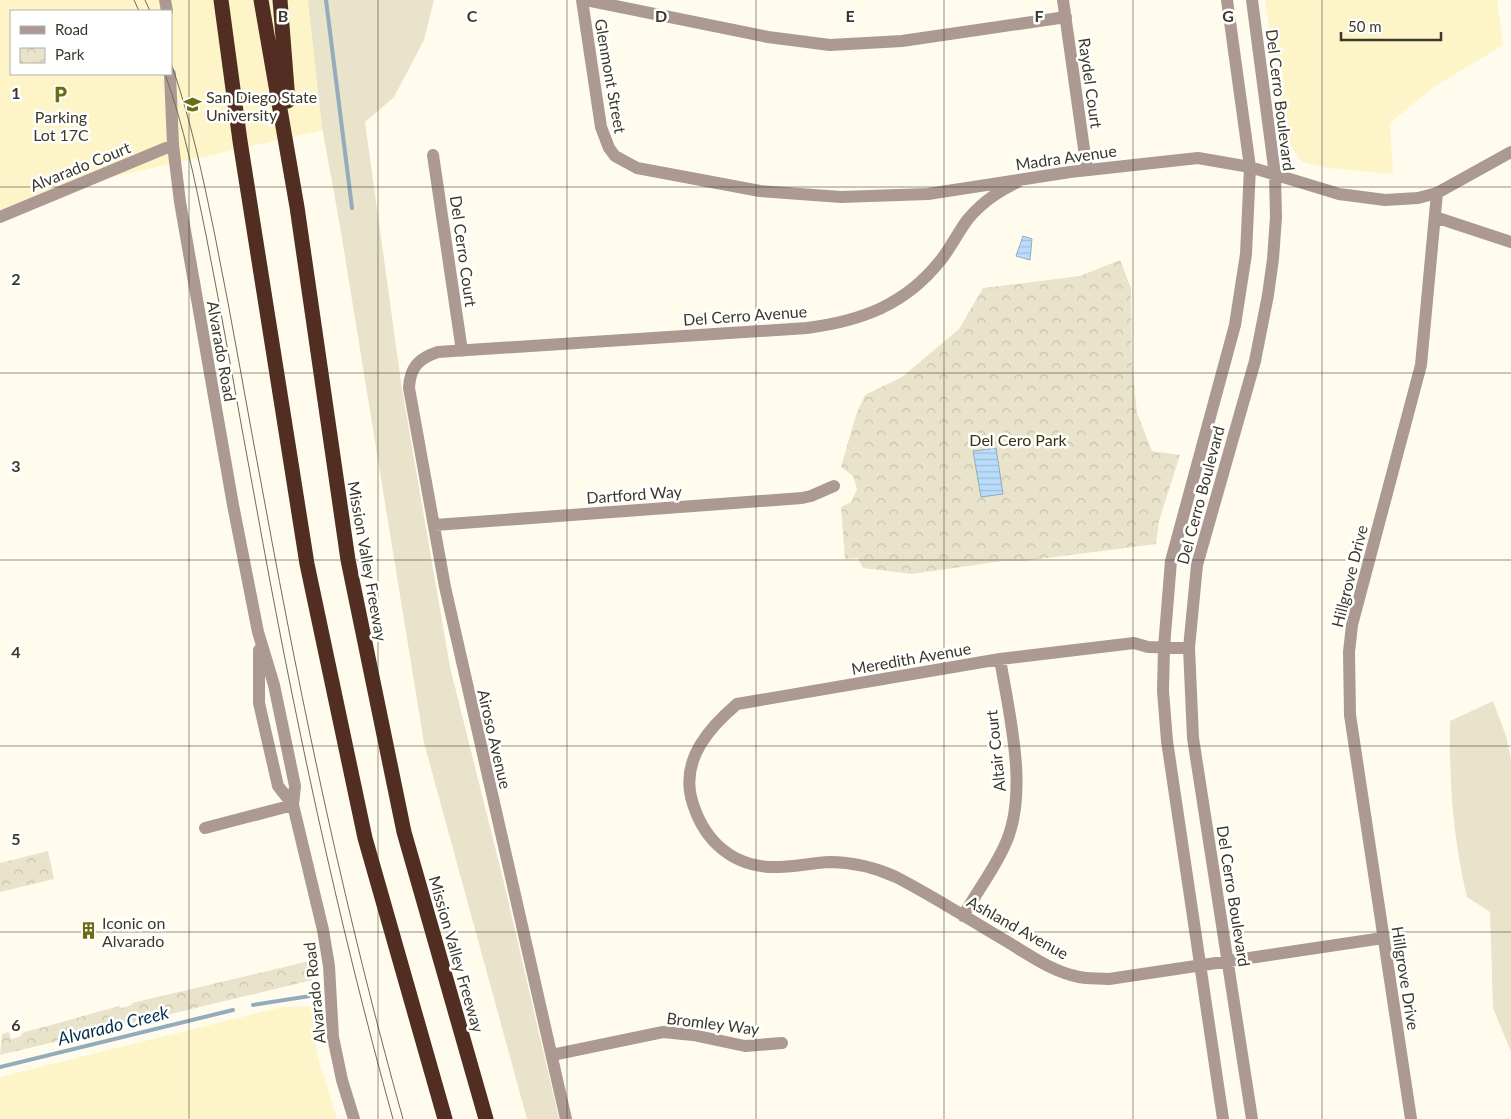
<svg xmlns="http://www.w3.org/2000/svg" width="1511" height="1119" viewBox="0 0 1511 1119" font-family="Lato,sans-serif">
	<defs>
		<pattern id="park-crowns" width="20" height="18" patternUnits="userSpaceOnUse" patternTransform="scale(1.25)"><rect width="20" height="18" fill="#e8e3ca"/><path d="M2 6a3 3 0 1 1 6 0M12 15a3 3 0 1 1 6 0" fill="none" stroke="#c8c4ae"/></pattern>
		<pattern id="water-rules" width="6" height="5" patternUnits="userSpaceOnUse" patternTransform="scale(1.25)"><rect width="6" height="5" fill="#badcfb"/><path d="M0 2.5h6" fill="none" stroke="#a1bed7"/></pattern>
	</defs>
	<rect width="100%" height="100%" fill="#fffced"/>
	<path fill="#fdf4c8" fill-rule="evenodd" d="M0 0H434L394 97 365 121 76 185 0 217ZM11 11H171V74H11Z
		M1265 0H1497L1503 45 1431 89 1390 123 1393 174 1327 168 1302 162 1285 138Z
		M311 1006 318 1058 337 1119H0V1077L282 1007Z"/>
	<path fill="#e8e3ca" d="M308 0H434L424 40 394 97 365 122 402 389 450 667 504 883 559 1119H527L424 743 340 226 322 127Z
		M1493 701 1506 736 1511 759V1052L1493 1008 1490 912 1467 897C1453 840 1449 780 1450 721Z"/>
	<path fill="url(#park-crowns)" d="M1120 260 1131 288 1132 365 1137 413 1152 451 1180 455 1159 521 1156 544 1024 561H1002L912 574 863 568 858 558 845 559 841 507 851 502 857 489 853 476 841 467 856 415 865 395 902 377 959 329 983 288 1080 276Z
		M48 851 54 879 0 892V863Z
		M310 961 312 980 0 1055 2 1034 9 1032 11 1039 19 1037 24 1032C57 1024 89 1014 120 1006L121 1008 132 1005V1003Z"/>
	<path fill="url(#water-rules)" stroke="#94abbc" d="M1023 236 1032 239 1030 260 1016 256Z
		M996 448 1003 494 981 497 973 451Z"/>
	<g fill="none" stroke-linecap="round" stroke-linejoin="round">
		<path stroke="#94abbc" stroke-width="4" d="M326 0 352 208
			M253 1005 310 996
			M0 1067 233 1010"/>
		<path stroke="#ac9992" stroke-width="12" d="M165 0 167 11
			M582 0 601 127 609 148 615 156 637 168 760 191 841 197 928 194 1070 172 1198 158 1250 167 1339 194 1385 200 1418 198 1437 193 1511 152
			M586 0 768 37 830 45 902 41 1066 17
			M1063 0 1087 170
			M170 74 173 145 180 202 233 505 258 632 274 685 295 786 293 805 323 930 329 966 333 1037 342 1080 354 1119
			M433 155 462 351
			M0 217 173 145
			M1435 217 1511 242
			M435 525 802 498 811 496 834 486
			M1189 648 1148 647 1134 643 1000 659 737 704C710 727 682 758 691 797 701 836 727 864 769 867 789 868 810 863 830 862 852 862 876 868 896 877 935 897 973 922 1011 944 1032 957 1054 972 1079 977 1088 979 1099 978 1109 979L1383 938
			M259 650V703L278 786 293 805
			M205 828 293 805
			M963 916C976 893 993 871 1004 847 1030 795 1009 714 1000 659
			M552 1055 663 1032 693 1035 745 1046 782 1043
			M566 1119 445 587 409 388C410 367 419 358 438 352L807 328C861 321 905 305 940 261 951 248 958 232 968 219 984 200 1002 189 1024 179
			M1223 1119 1167 741 1163 691 1164 647 1171 561 1235 325 1246 254 1250 167 1227 0
			M1252 1119 1193 738 1189 648 1197 565 1255 361 1268 295 1273 259 1276 217 1275 175 1252 0
			M1411 1119 1350 715 1349 652 1352 625 1421 365 1437 193"/>
		<path stroke="#512e21" stroke-width="15" d="M221 0 240 141 307 564 365 838 445 1119
			M261 0 297 207 348 560 404 832 486 1119
			M280 0 288 101"/>
		<path stroke="#6f6c5d" stroke-width="1" d="M134 0 139 11
			M145 0 150 11
			M171 63C191 120 203 177 215 236 233 325 248 415 265 504 303 711 346 916 403 1119
			M165 74C184 126 195 181 206 235 224 325 239 415 256 505 293 711 337 917 393 1119"/>
	</g>
	<path fill="none" stroke="#3b392a" stroke-width="1" stroke-opacity="0.55" d="M189 0V1119M378 0V1119M567 0V1119M756 0V1119M944 0V1119M1133 0V1119M1322 0V1119M0 187H1511M0 373H1511M0 560H1511M0 746H1511M0 932H1511"/>
	<defs>
		<symbol id="parking-bare" viewBox="-9 -9 18 18"><path d="M-3.5-5.5H1a3.5 3.5 0 0 1 0 7H-1V5.5H-3.5ZM-1-3.4V-.6H.8a1.4 1.4 0 0 0 0-2.8Z" fill="#6a6e11" stroke="#fff" stroke-width="2.5" paint-order="stroke"/></symbol>
		<symbol id="university-bare" viewBox="-9 -9 18 18"><path d="M0-5L7-2L0 1L-7-2ZM-4 1L0 2.5L4 1V4Q0 6-4 4Z" fill="#6a6e11" stroke="#fff" stroke-width="2.5" paint-order="stroke"/></symbol>
		<symbol id="building-bare" viewBox="-9 -9 18 18"><path d="M-4-6H4V6H1V3H-1V6H-4ZM-2.5-4.3h1.7v1.8h-1.7ZM.8-4.3h1.7v1.8H.8ZM-2.5-1h1.7V.8h-1.7ZM.8-1h1.7V.8H.8Z" fill="#6a6e11" stroke="#fff" stroke-width="2.5" paint-order="stroke"/></symbol>
	</defs>
	<g fill-rule="evenodd">
		<use href="#parking-bare" x="48" y="82" width="25" height="25"/>
		<use href="#university-bare" x="180" y="92" width="25" height="25"/>
		<use href="#building-bare" x="76" y="918" width="25" height="25"/>
	</g>
	<g text-anchor="middle" dominant-baseline="central" stroke-width="5" stroke-linejoin="round" paint-order="stroke">
		<g font-size="16" fill="#3b392a" stroke="#fff">
			<text transform="translate(611 76) rotate(80)">Glenmont Street</text>
			<text transform="translate(1091 83) rotate(82)">Raydel Court</text>
			<text transform="translate(1281 100) rotate(83)">Del Cerro Boulevard</text>
			<text transform="translate(1066 157) rotate(-8)">Madra Avenue</text>
			<text transform="translate(80 166) rotate(-22)">Alvarado Court</text>
			<text transform="translate(464 251) rotate(82)">Del Cerro Court</text>
			<text transform="translate(745 315) rotate(-4)">Del Cerro Avenue</text>
			<text transform="translate(222 351) rotate(80)">Alvarado Road</text>
			<text transform="translate(634 494) rotate(-4)">Dartford Way</text>
			<text transform="translate(1200 495) rotate(-75)">Del Cerro Boulevard</text>
			<text transform="translate(368 561) rotate(80)">Mission Valley Freeway</text>
			<text transform="translate(1349 576) rotate(-76)">Hillgrove Drive</text>
			<text transform="translate(911 658) rotate(-10)">Meredith Avenue</text>
			<text transform="translate(495 739) rotate(77)">Airoso Avenue</text>
			<text transform="translate(995 751) rotate(-96)">Altair Court</text>
			<text transform="translate(1234 896) rotate(81)">Del Cerro Boulevard</text>
			<text transform="translate(1018 927) rotate(29)">Ashland Avenue</text>
			<text transform="translate(457 954) rotate(74)">Mission Valley Freeway</text>
			<text transform="translate(1406 978) rotate(81)">Hillgrove Drive</text>
			<text transform="translate(314 993) rotate(-96)">Alvarado Road</text>
			<text transform="translate(713 1023) rotate(7)">Bromley Way</text>
		</g>
		<g font-size="16" fill="#3b392a" stroke="#fff" text-anchor="start">
			<text x="206" y="96">San Diego State<tspan x="206" dy="18">University</tspan></text>
			<text x="61" y="116" text-anchor="middle">Parking<tspan x="61" dy="18">Lot 17C</tspan></text>
			<text x="102" y="922">Iconic on<tspan x="102" dy="18">Alvarado</tspan></text>
		</g>
		<g font-size="16" fill="#393210" stroke="#fff">
			<text x="1018" y="439">Del Cero Park</text>
		</g>
		<g font-size="18" font-style="italic" fill="#042e4b" stroke="#fff">
			<text transform="translate(113 1025) rotate(-14)">Alvarado Creek</text>
		</g>
	</g>
	<g font-size="16" text-anchor="middle" font-weight="bold" fill="#3b392a" stroke="#fff" stroke-width="5" stroke-linejoin="round" paint-order="stroke">
		<text x="283" y="22">B</text>
		<text x="472" y="22">C</text>
		<text x="661" y="22">D</text>
		<text x="850" y="22">E</text>
		<text x="1039" y="22">F</text>
		<text x="1228" y="22">G</text>
		<text x="16" y="99">1</text>
		<text x="16" y="285">2</text>
		<text x="16" y="472">3</text>
		<text x="16" y="658">4</text>
		<text x="16" y="845">5</text>
		<text x="16" y="1031">6</text>
	</g>
	<rect x="10" y="10" width="162" height="65" fill="#ffffff" stroke="#b1b0aa"/>
	<rect x="20" y="26" width="25" height="8" fill="#ac9992" stroke="#b1b0aa"/>
	<text x="55" y="35" font-size="15" fill="#3b392a">Road</text>
	<rect x="20" y="48" width="25" height="15" fill="url(#park-crowns)" stroke="#b1b0aa"/>
	<text x="55" y="60" font-size="15" fill="#3b392a">Park</text>
	<path d="M1341 32v8h100v-8" fill="none" stroke="#3b392a" stroke-width="2.5"/>
	<text x="1348" y="32" font-size="15" fill="#3b392a" stroke="#ffffff" stroke-width="4" paint-order="stroke">50 m</text>
</svg>
